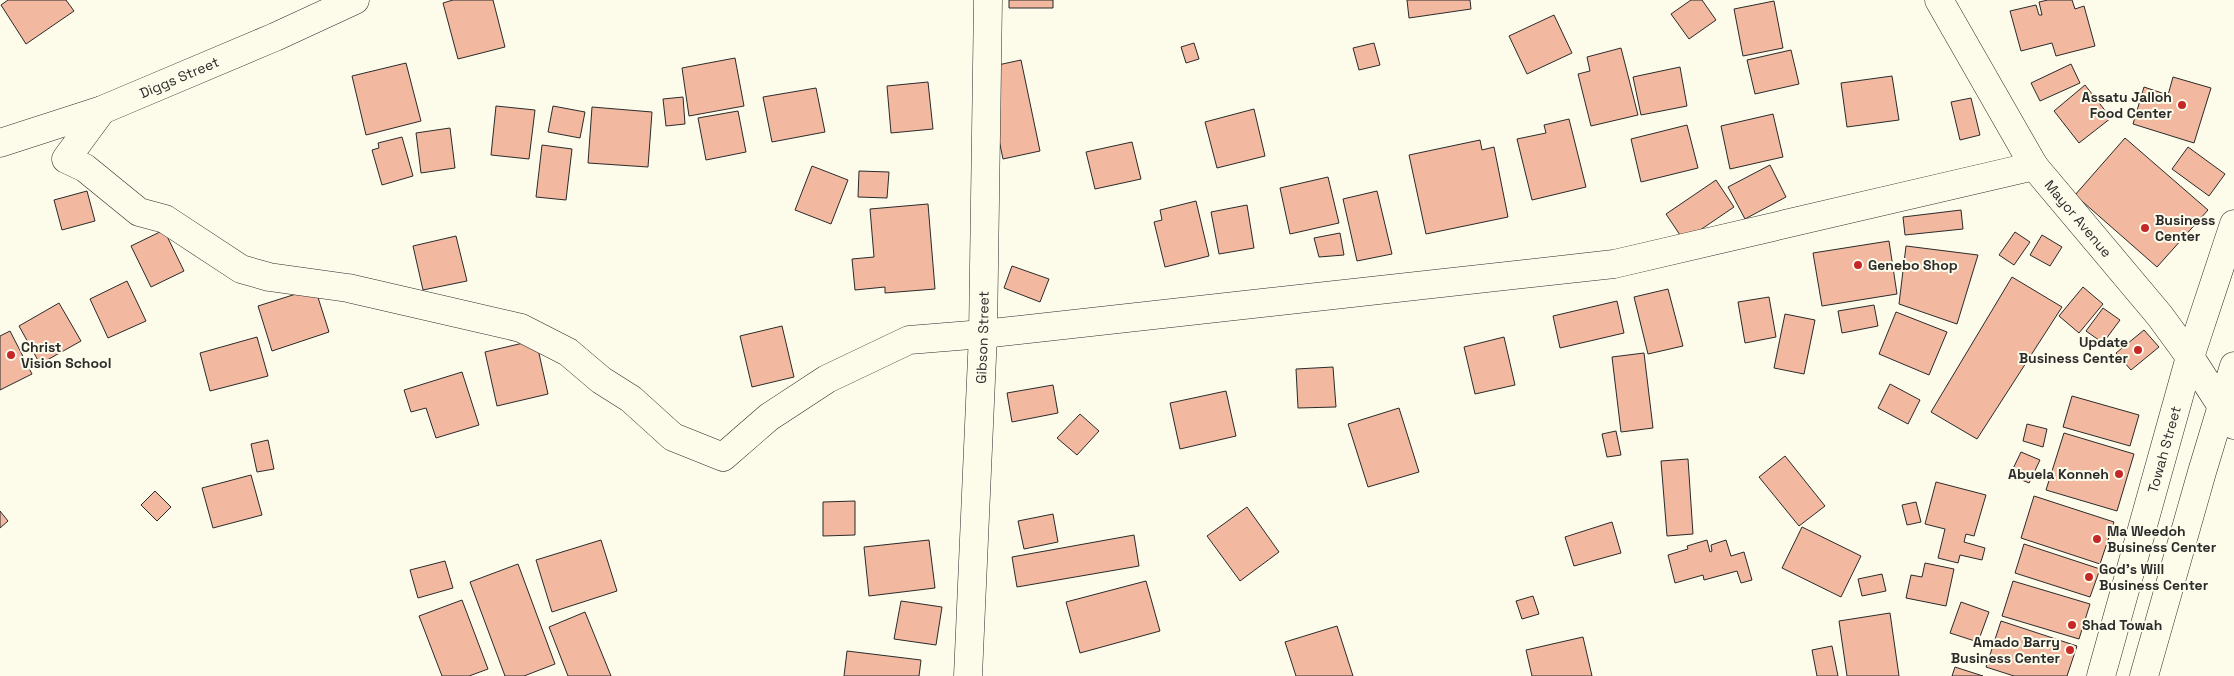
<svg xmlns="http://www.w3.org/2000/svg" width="2234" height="676" viewBox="0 0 2234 676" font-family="'Space Grotesk',sans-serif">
	<rect width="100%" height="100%" fill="#fdfbea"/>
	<path fill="#f2b8a0" stroke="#2b2b2b" d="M8 0H66L74 11 26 44 1 5Z
		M453 0H493L505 47 458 59 443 3Z
		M1009 0H1053V8H1009Z
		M1407 0H1470L1471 9 1409 18Z
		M1691 0H1702L1716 20 1689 39 1671 14Z
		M2048 0H2072L2075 9 2084 6 2095 46 2056 56 2052 43 2021 51 2010 11 2036 5 2039 15H2042L2039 2Z
		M1774 1 1783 48 1743 56 1734 9Z
		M1554 15 1572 53 1527 74 1509 36Z
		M1194 43 1199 59 1186 63 1181 47Z
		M1374 43 1380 65 1359 70 1353 48Z
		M1621 48 1638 115 1591 126 1578 74 1590 71 1587 57Z
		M1791 50 1799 84 1755 94 1747 60Z
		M735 58 744 106 689 116 682 68Z
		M1021 60 1040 151 1003 159 984 68Z
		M406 63 421 121 366 135 352 76Z
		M2071 64 2080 83 2040 101 2031 83Z
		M1680 67 1687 106 1641 115 1633 77Z
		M1892 76 1899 120 1847 127 1841 83Z
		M2173 77 2211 88 2194 143 2133 124 2144 87 2168 95Z
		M928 82 933 129 891 133 887 86Z
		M2085 85 2111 118 2079 143 2054 111Z
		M816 88 825 132 772 142 763 97Z
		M683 97 685 124 666 126 663 99Z
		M1971 98 1980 135 1960 140 1951 102Z
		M496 106 535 110 529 159 491 155Z
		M553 106 585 112 580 138 548 132Z
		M592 107 652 112 648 167 588 163Z
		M1254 109 1265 156 1217 168 1205 122Z
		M738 111 746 152 706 160 698 118Z
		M1773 114 1783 157 1730 169 1721 126Z
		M1569 119 1586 187 1532 200 1517 139 1546 133 1544 125Z
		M1687 125 1698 168 1641 182 1631 139Z
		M450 128 455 168 421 173 416 133Z
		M402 137 413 176 382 185 372 150 379 148 378 143Z
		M2125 138 2208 210 2157 267 2075 195Z
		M1480 140 1482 150 1494 147 1508 217 1426 234 1409 155Z
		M1132 142 1141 179 1095 189 1086 152Z
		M542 145 572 149 566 200 536 197Z
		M2188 147 2225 174 2209 196 2172 169Z
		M1770 165 1786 197 1745 219 1728 187Z
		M812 166 848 180 831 224 795 210Z
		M859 171 889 172 887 198 858 197Z
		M1328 177 1339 223 1290 234 1280 188Z
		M1716 180 1734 207 1684 241 1666 214Z
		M87 191 95 221 62 230 54 200Z
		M1377 191 1392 254 1357 261 1343 199Z
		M1196 201 1209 256 1165 267 1154 222 1162 220 1160 210Z
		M928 204 935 289 885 293V287L855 290 852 259 874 257 870 209Z
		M1247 205 1254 248 1219 254 1211 212Z
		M1961 210 1963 229 1905 235 1903 217Z
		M164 230 184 271 151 287 131 246Z
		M2015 232 2030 242 2014 265 1999 255Z
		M1340 233 1344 255 1319 257 1314 238Z
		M2042 235 2062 247 2050 266 2030 255Z
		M456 236 467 281 423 290 413 246Z
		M1889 241 1897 294 1822 306 1813 253Z
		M1906 246 1978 255 1957 324 1899 304Z
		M1012 266 1049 279 1040 302 1004 288Z
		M2012 277 2062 307 1977 439 1931 412Z
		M127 281 146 321 108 338 90 299Z
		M2083 287 2103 304 2079 333 2059 316Z
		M315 288 329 332 272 351 258 306Z
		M1668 289 1683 346 1648 354 1634 297Z
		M1769 297 1776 337 1745 343 1738 302Z
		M1617 301 1624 333 1560 348 1553 316Z
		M59 303 81 341 40 364 19 326Z
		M1874 305 1878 326 1842 333 1838 311Z
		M2103 308 2120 320 2103 343 2086 331Z
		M1896 312 1947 332 1929 375 1879 354Z
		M1785 314 1815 320 1804 374 1774 368Z
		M782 326 794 377 752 387 740 336Z
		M2144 330 2159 347 2131 370 2116 353Z
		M10 331 32 374 0 390V336Z
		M257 337 268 376 210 391 200 353Z
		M1504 337 1515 385 1475 394 1464 347Z
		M536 340 548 394 497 406 485 352Z
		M1644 353 1653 428 1621 432 1612 357Z
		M1333 367 1336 407 1298 408 1296 369Z
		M462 372 479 425 436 438 426 408 411 412 404 390Z
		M1890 384 1920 400 1908 424 1878 408Z
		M1053 385 1058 413 1012 422 1007 393Z
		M1226 391 1236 436 1180 449 1170 403Z
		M2072 396 2139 415 2130 446 2063 427Z
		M1399 408 1419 472 1368 487 1348 424Z
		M1080 414 1099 431 1077 455 1057 438Z
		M2027 424 2047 429 2043 447 2023 441Z
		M1616 431 1621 455 1607 457 1602 434Z
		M2064 433 2134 454 2117 511 2046 490Z
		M268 440 274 469 257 472 251 444Z
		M2021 452 2040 460 2029 483 2010 475Z
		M1785 456 1825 506 1799 526 1759 477Z
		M1688 459 1693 534 1667 536 1661 461Z
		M251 475 262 515 213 528 202 488Z
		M1936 482 1986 495 1974 536 1966 534 1964 542 1985 548 1982 560 1960 555 1958 563 1938 558 1945 529 1925 524Z
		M155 491 171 507 157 521 141 505Z
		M2034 496 2114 522 2100 564 2021 538Z
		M855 501V535L823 536V502Z
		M1916 502 1921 522 1907 525 1902 505Z
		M1247 507 1279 552 1240 581 1207 536Z
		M0 511 8 521 0 528Z
		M1053 514 1058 542 1024 549 1018 521Z
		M1612 522 1621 553 1574 566 1565 537Z
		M1802 527 1861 556 1841 597 1782 568Z
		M1134 535 1139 566 1017 587 1012 557Z
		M601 540 617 591 552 612 536 560Z
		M929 540 935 588 869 596 864 547Z
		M1707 540 1710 552 1712 551 1711 545 1726 540 1731 556 1744 552 1752 580 1741 583 1737 571 1704 580 1703 575 1675 583 1668 555 1688 549 1687 546Z
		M2024 544 2100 569 2090 597 2015 573Z
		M445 561 453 588 418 598 410 570Z
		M1925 563 1954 569 1946 606 1906 598 1911 575 1922 577Z
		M518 564 555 664 524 676H505L470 582Z
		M1882 574 1886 591 1862 596 1858 579Z
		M1146 581 1160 631 1080 653 1066 602Z
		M2013 581 2090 604 2079 639 2002 616Z
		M1533 596 1539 614 1522 619 1516 601Z
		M462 600 488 669 469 676H442L419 616Z
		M901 601 942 607 936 645 894 639Z
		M1961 602 1989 612 1978 642 1950 633Z
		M585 612 611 676H568L549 627Z
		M1890 613 1899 676H1847L1839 621Z
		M2001 621 2077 646 2067 676H2014L1986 667Z
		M1337 626 1353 676H1296L1285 642Z
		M1583 637 1592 676H1532L1526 650Z
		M1832 646 1838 676H1817L1812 650Z
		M847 651 921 660 919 676H844Z
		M1955 667 1983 676H1952Z"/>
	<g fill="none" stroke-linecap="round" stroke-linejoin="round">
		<defs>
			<g id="minor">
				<path id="s1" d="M1939 0 2034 166 2160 316 2190 357 2234 425"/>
				<path d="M102 110 66 159 85 168 139 212 165 219 241 269 269 277 348 288 521 328 568 352 601 380 631 399 673 437 723 457 769 417 827 379 909 340 983 334 1614 264 2034 166"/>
				<path id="s2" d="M0 143 102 110 275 37 355 0"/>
				<path id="s3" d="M968 676 983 334 988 0"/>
			</g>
			<g id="tertiary">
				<path id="s4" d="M2101 676 2190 357 2234 224"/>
				<path d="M2144 676 2202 472 2234 366"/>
			</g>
		</defs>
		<use href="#minor" stroke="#2b2b2b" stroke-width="29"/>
		<use href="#tertiary" stroke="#2b2b2b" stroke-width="29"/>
		<use href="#minor" stroke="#fdfbea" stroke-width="28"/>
		<use href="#tertiary" stroke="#fdfbea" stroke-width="28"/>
	</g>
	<g fill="#c62828" stroke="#fdfbea" stroke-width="2">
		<circle cx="2182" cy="105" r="5"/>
		<circle cx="2145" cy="228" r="5"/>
		<circle cx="1858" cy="265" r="5"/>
		<circle cx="2138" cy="350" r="5"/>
		<circle cx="11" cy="355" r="5"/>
		<circle cx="2119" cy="474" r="5"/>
		<circle cx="2097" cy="539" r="5"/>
		<circle cx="2089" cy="577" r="5"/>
		<circle cx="2072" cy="625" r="5"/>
		<circle cx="2070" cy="650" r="5"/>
	</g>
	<g text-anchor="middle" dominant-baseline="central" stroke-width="4" stroke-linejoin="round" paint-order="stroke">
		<g font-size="14" fill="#2b2b2b" stroke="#fdfbea">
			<text stroke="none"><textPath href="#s2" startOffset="191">Diggs Street</textPath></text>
			<text stroke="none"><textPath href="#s1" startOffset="260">Mayor Avenue</textPath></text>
			<text stroke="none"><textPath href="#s3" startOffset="339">Gibson Street</textPath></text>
			<text stroke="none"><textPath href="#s4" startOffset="235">Towah Street</textPath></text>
		</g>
		<g font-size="14" font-weight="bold" fill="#2b2b2b" stroke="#fdfbea" text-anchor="start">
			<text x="2172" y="97" text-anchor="end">Assatu Jalloh<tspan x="2172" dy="16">Food Center</tspan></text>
			<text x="2155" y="220">Business<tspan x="2155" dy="16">Center</tspan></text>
			<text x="1868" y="265">Genebo Shop</text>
			<text x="2128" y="342" text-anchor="end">Update<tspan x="2128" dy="16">Business Center</tspan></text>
			<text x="21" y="347">Christ<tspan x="21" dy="16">Vision School</tspan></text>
			<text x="2109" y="474" text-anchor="end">Abuela Konneh</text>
			<text x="2107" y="531">Ma Weedoh<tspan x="2107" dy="16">Business Center</tspan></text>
			<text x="2099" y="569">God's Will<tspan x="2099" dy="16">Business Center</tspan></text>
			<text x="2082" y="625">Shad Towah</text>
			<text x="2060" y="642" text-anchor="end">Amado Barry<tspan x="2060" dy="16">Business Center</tspan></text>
		</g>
	</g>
</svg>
